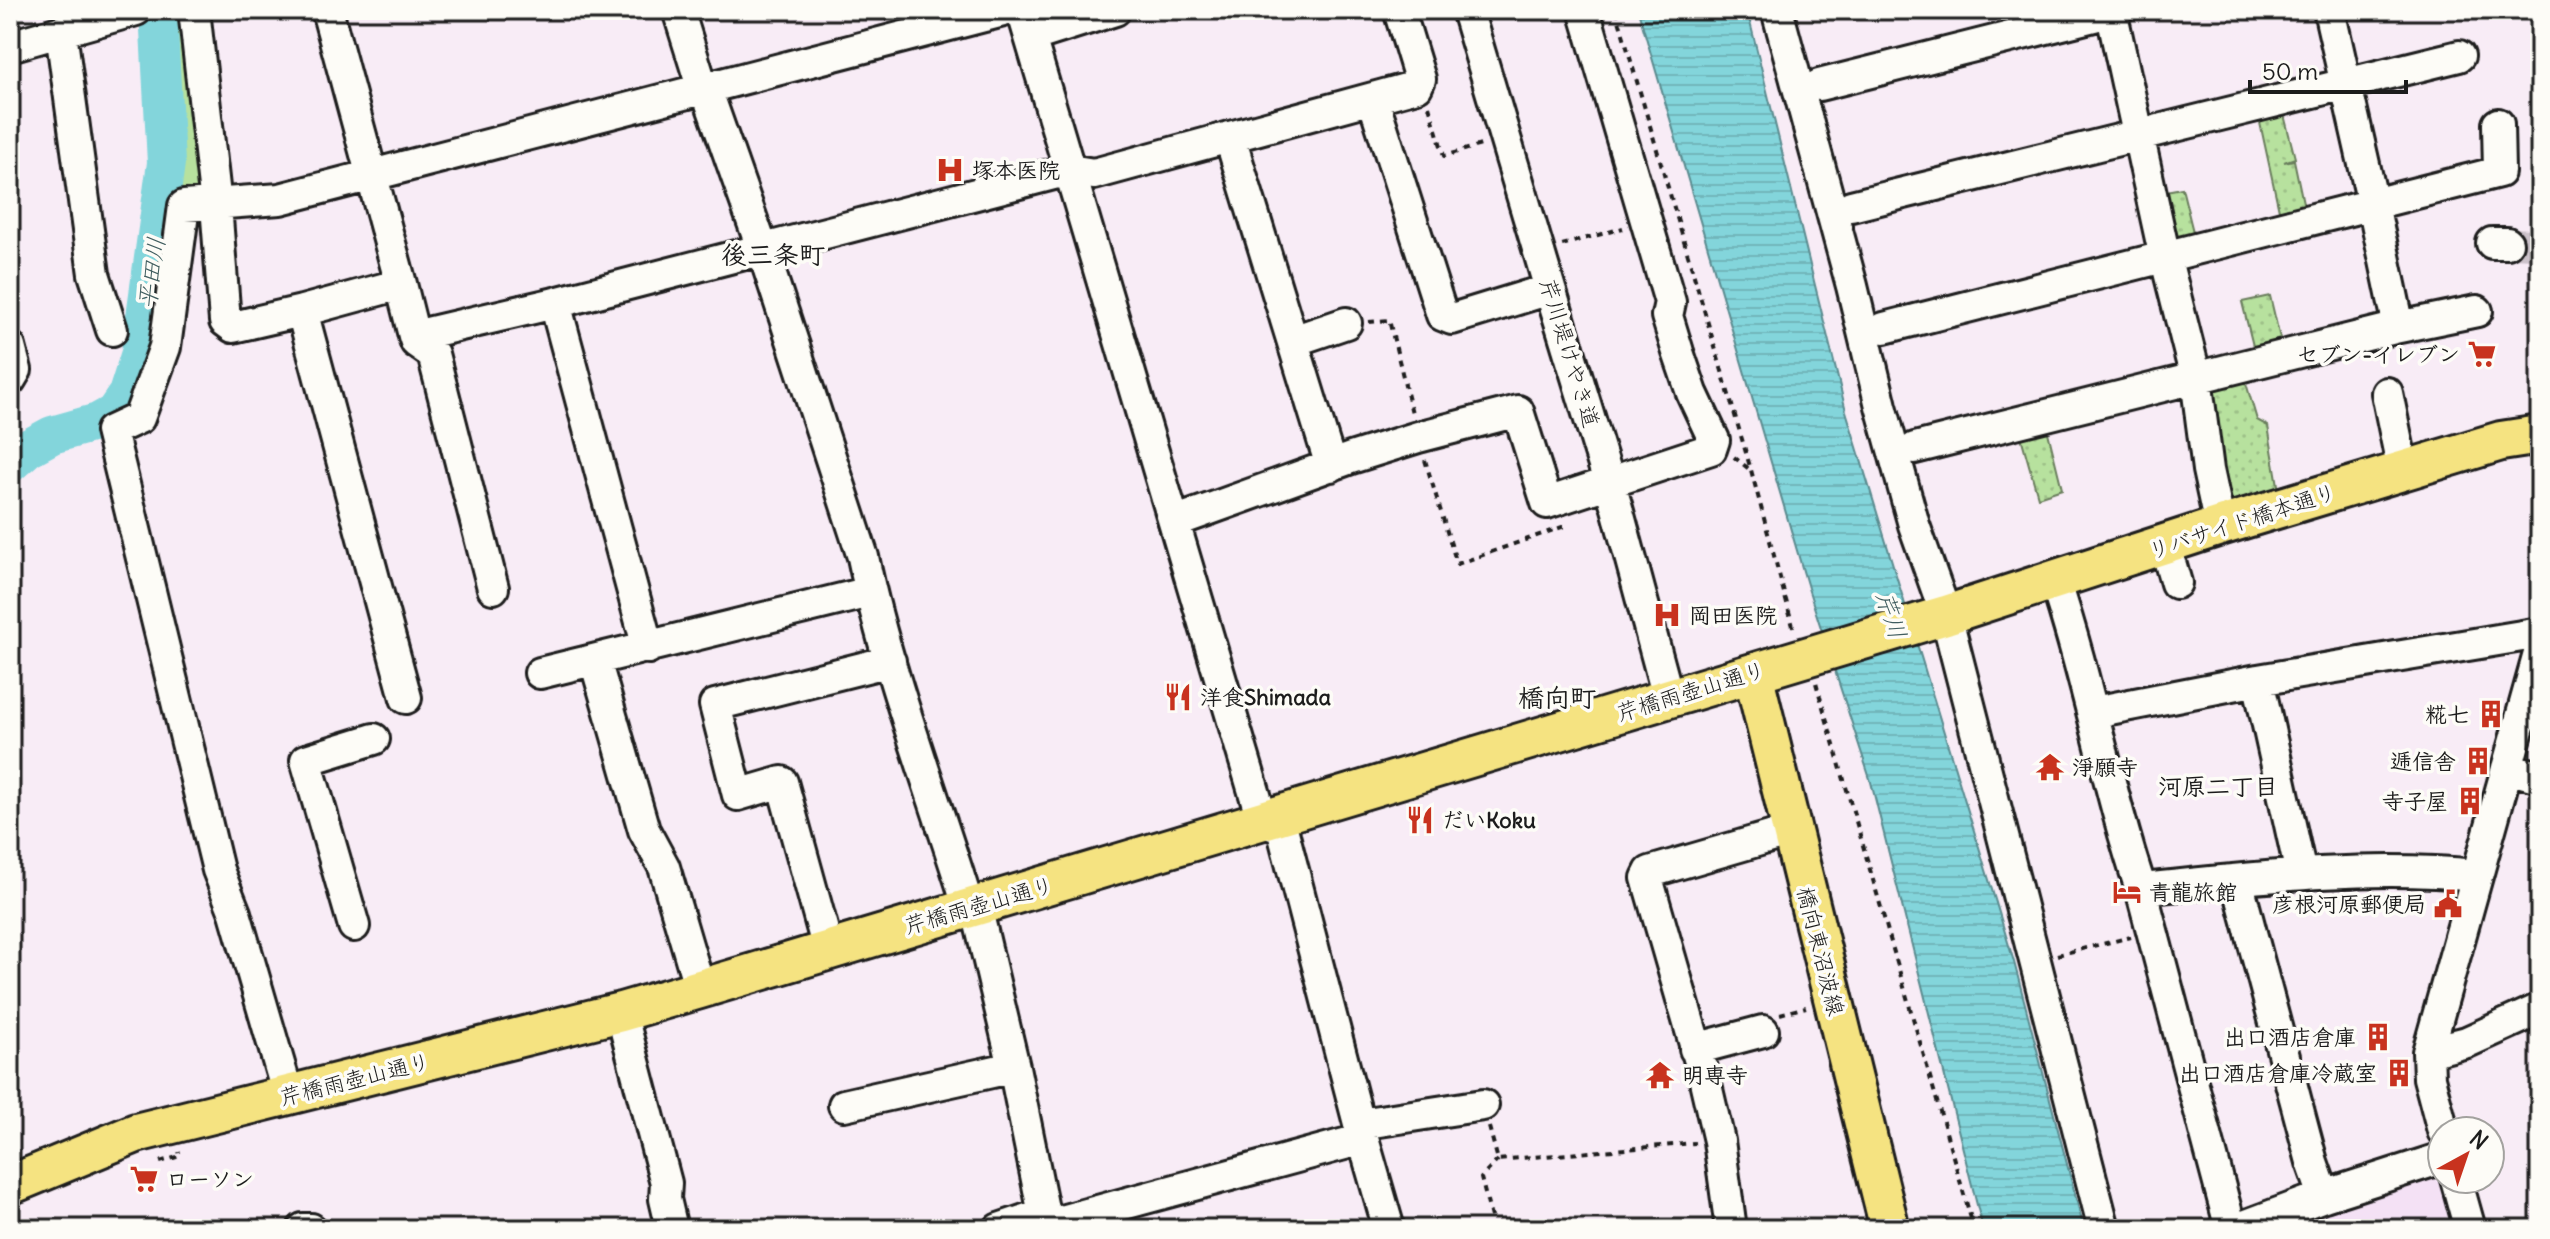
<svg xmlns="http://www.w3.org/2000/svg" width="2550" height="1239" viewBox="0 0 2550 1239" font-family="Delius,'Klee One',sans-serif">
	<defs>
		<pattern id="grass-dots" width="8" height="8" patternUnits="userSpaceOnUse" patternTransform="scale(2)"><rect width="8" height="8" fill="#b7e19e"/><path d="M2 2h.1M6 6h.1" fill="none" stroke="#9dc088" stroke-width="1.8" stroke-linecap="round"/></pattern>
		<pattern id="water-rules" width="6" height="5" patternUnits="userSpaceOnUse" patternTransform="scale(2)"><rect width="6" height="5" fill="#83d5db"/><path d="M0 2.5h6" fill="none" stroke="#71b6bb"/></pattern>
	</defs>
	<rect width="100%" height="100%" fill="#f8ecf6"/>
	<filter id="ink" filterUnits="userSpaceOnUse"><feTurbulence type="fractalNoise" baseFrequency=".0125" numOctaves="2"/><feDisplacementMap in="SourceGraphic" scale="16" xChannelSelector="R" yChannelSelector="G"/><feConvolveMatrix kernelMatrix="1 2 1 2 8 2 1 2 1" color-interpolation-filters="sRGB"/></filter>
	<g filter="url(#ink)">
		<path fill="#f4e1f5" d="M2442 1162V1179L2462 1225 2447 1229H2311L2320 1225 2313 1205Z"/>
		<path fill="url(#grass-dots)" stroke="#6a7e5d" stroke-width="2" d="M2281 103 2295 158 2284 162 2294 160 2306 217 2282 224 2257 109Z
			M2182 188 2196 244 2171 250 2155 193Z
			M2270 296 2283 351 2256 358 2242 302Z
			M2243 373 2257 420 2268 426 2279 491 2223 508 2209 386Z
			M2045 420 2062 489 2038 497 2018 426Z"/>
		<path fill="#b7e19e" stroke="#6a7e5d" stroke-width="2" d="M182 16 207 198 180 200 181 170 173 22Z"/>
		<path fill="url(#water-rules)" stroke="#5a8b8f" stroke-width="2" d="M1638 10H1747L1846 411 2014 962 2084 1229H1983L1871 782 1808 588Z"/>
		<g fill="none" stroke-linecap="round" stroke-linejoin="round">
			<path stroke="#83d5db" stroke-width="38" d="M10 464 28 448 52 435 98 422 114 413 127 394 140 353 166 163 158 10"/>
			<path stroke="#ccc2ca" stroke-width="30" stroke-dasharray="30 15" stroke-linecap="butt" d="M2507 243 2540 244"/>
			<defs>
				<path id="minor" d="M194 10 216 205 225 321 233 327 302 311 406 698
					M678 10 703 90
					M1022 10 1263 822 1282 828 1363 1139 1389 1229
					M1467 10 1550 289 1617 508 1668 697
					M1777 10 1852 286 1881 406 1914 525 1946 615 2104 1229
					M2111 10 2162 244 2196 378 2208 470 2220 526
					M61 32 94 274 112 330
					M1030 37 1115 10
					M10 46 136 10
					M1819 85 2118 10
					M706 89 762 248 863 557C887 672 930 784 965 896L976 906 1014 1067 1047 1229
					M1373 99 1442 315 1452 319 1550 289
					M1230 138 1331 466
					M1851 206 2459 56
					M2492 243H2507
					M401 284 414 336
					M555 303 648 648
					M302 311 401 284 327 10
					M2399 327 2373 204 2499 172 2498 124
					M1884 328 2373 204 2329 10
					M1293 341 1346 323
					M10 347 16 370 10 380
					M2387 393 2403 471
					M1915 448 2399 327 2477 311
					M1174 522 1351 458 1418 437 1518 411 1547 503 1711 449 1714 440 1692 393 1678 352 1667 316 1670 302 1584 10
					M2165 545 2176 583
					M2055 581C2089 682 2107 788 2141 889L2231 1229
					M493 588 433 354 416 342 414 336 555 303 1069 170 1094 174 1417 86 1420 79 1399 10
					M595 660 644 830 664 867 700 989
					M540 673 870 592
					M2258 680 2301 874
					M2094 712 2258 680 2540 633
					M2507 768 2540 777
					M2237 880 2312 1162 2324 1196
					M2141 889C2252 878 2365 864 2477 875
					M354 926 306 760 374 739
					M828 949 782 782 738 795 715 705 890 661
					M621 1012 666 1183 665 1199 672 1229
					M1695 1049 1763 1031
					M2428 1052 2467 1042 2540 1009
					M288 1095 235 913 218 870 111 431 139 418 165 347 184 206 280 199 1007 10
					M844 1105 1014 1067
					M1360 1124 1483 1105
					M2443 1131 2429 1078 2428 1052 2540 650
					M2456 1179 2470 1229
					M1046 1225 1363 1139
					M303 1229H311
					M999 1229 1045 1213
					M1731 1229 1719 1141 1703 1072 1647 878 1650 872 1791 831
					M2236 1229 2324 1196 2442 1158"/>
				<path id="major" d="M1753 673 1890 1229
					M10 1185 136 1133 621 1012 700 989 1946 615 2220 526 2501 441 2540 435"/>
			</defs>
			<use href="#minor" stroke="#1c1c1c" stroke-width="36"/>
			<use href="#major" stroke="#1c1c1c" stroke-width="44"/>
			<path stroke="#1c1c1c" stroke-width="4" stroke-dasharray="6 6" stroke-linecap="butt" d="M1616 10 1751 470 1794 630
				M1429 106 1444 156 1481 145
				M1562 245 1623 228
				M1369 322 1389 320 1412 413
				M1734 457 1749 469
				M1425 460 1457 564 1565 526
				M1816 683 1974 1229
				M2057 955 2131 937
				M1780 1014 1806 1007
				M1489 1127 1498 1160 1695 1143
				M160 1162 180 1156 179 1152
				M1494 1229 1481 1178 1498 1160"/>
			<use href="#minor" stroke="#fdfcf7" stroke-width="30"/>
			<use href="#major" stroke="#f5e381" stroke-width="38"/>
		</g>
	</g>
	<defs>
		<symbol id="hospital-bare" viewBox="-9 -9 18 18"><path d="M-5-5h3v3.5h4V-5h3V5h-3V1.5h-4V5h-3Z" fill="#c8321e" stroke="#fdfcf7" stroke-width="2.5" paint-order="stroke"/></symbol>
		<symbol id="supermarket-bare" viewBox="-9 -9 18 18"><path d="M-6-5.5h2.5l.6 2H6L4.5 2H-2.5L-4.4-4H-6ZM-1.5 3.2a1.3 1.3 0 1 0 .1 0ZM3 3.2a1.3 1.3 0 1 0 .1 0Z" fill="#c8321e" stroke="#fdfcf7" stroke-width="2.5" paint-order="stroke"/></symbol>
		<symbol id="restaurant-bare" viewBox="-9 -9 18 18"><path d="M-5-6h1v4h1v-4h1v4h1v-4h1v5L-1.5 .5V6h-2V.5L-5-1ZM5-6V6H3V1.5H1.5Q1.5-4 5-6Z" fill="#c8321e" stroke="#fdfcf7" stroke-width="2.5" paint-order="stroke"/></symbol>
		<symbol id="building-bare" viewBox="-9 -9 18 18"><path d="M-4-6H4V6H1V3H-1V6H-4ZM-2.5-4.3h1.7v1.8h-1.7ZM.8-4.3h1.7v1.8H.8ZM-2.5-1h1.7V.8h-1.7ZM.8-1h1.7V.8H.8Z" fill="#c8321e" stroke="#fdfcf7" stroke-width="2.5" paint-order="stroke"/></symbol>
		<symbol id="temple-bare" viewBox="-9 -9 18 18"><path d="M0-6L5-2H3V0L6.5 2.5H4V6H1.5V3h-3V6H-4V2.5H-6.5L-3 0V-2H-5Z" fill="#c8321e" stroke="#fdfcf7" stroke-width="2.5" paint-order="stroke"/></symbol>
		<symbol id="hotel-bare" viewBox="-9 -9 18 18"><path d="M-6-4.5h1.5V1H6V5H4.5V3h-9V5H-6ZM-4 0a1.8 1.8 0 1 1 3.6 0ZM.5 0V-2.5h3Q6-2.5 6 0Z" fill="#c8321e" stroke="#fdfcf7" stroke-width="2.5" paint-order="stroke"/></symbol>
		<symbol id="civic-bare" viewBox="-9 -9 18 18"><path d="M-.6-6.5H3V-4.5H.6V-3L4-1V1h2V6H-6V1h2V-1L-.6-3ZM-1.2 2.5V6h2.4V2.5Z" fill="#c8321e" stroke="#fdfcf7" stroke-width="2.5" paint-order="stroke"/></symbol>
	</defs>
	<g fill-rule="evenodd">
		<use href="#hospital-bare" x="930" y="150" width="40" height="40"/>
		<use href="#supermarket-bare" x="2462" y="334" width="40" height="40"/>
		<use href="#hospital-bare" x="1647" y="595" width="40" height="40"/>
		<use href="#restaurant-bare" x="1158" y="677" width="40" height="40"/>
		<use href="#building-bare" x="2471" y="694" width="40" height="40"/>
		<use href="#building-bare" x="2458" y="741" width="40" height="40"/>
		<use href="#temple-bare" x="2030" y="747" width="40" height="40"/>
		<use href="#building-bare" x="2450" y="781" width="40" height="40"/>
		<use href="#restaurant-bare" x="1400" y="800" width="40" height="40"/>
		<use href="#hotel-bare" x="2107" y="872" width="40" height="40"/>
		<use href="#civic-bare" x="2428" y="884" width="40" height="40"/>
		<use href="#building-bare" x="2358" y="1017" width="40" height="40"/>
		<use href="#building-bare" x="2379" y="1053" width="40" height="40"/>
		<use href="#temple-bare" x="1640" y="1055" width="40" height="40"/>
		<use href="#supermarket-bare" x="124" y="1159" width="40" height="40"/>
	</g>
	<g text-anchor="middle" dominant-baseline="central" stroke-width="7" stroke-linejoin="round" paint-order="stroke">
		<g font-size="22" font-weight="bold" fill="#1c1c1c" stroke="#fdfcf7" text-anchor="start">
			<text x="972" y="170">塚本医院</text>
			<text x="2460" y="354" text-anchor="end">セブン-イレブン</text>
			<text x="1689" y="615">岡田医院</text>
			<text x="1200" y="697">洋食Shimada</text>
			<text x="2469" y="714" text-anchor="end">糀七</text>
			<text x="2456" y="761" text-anchor="end">逓信舎</text>
			<text x="2072" y="767">淨願寺</text>
			<text x="2448" y="801" text-anchor="end">寺子屋</text>
			<text x="1442" y="820">だいKoku</text>
			<text x="2149" y="892">青龍旅館</text>
			<text x="2426" y="904" text-anchor="end">彦根河原郵便局</text>
			<text x="2356" y="1037" text-anchor="end">出口酒店倉庫</text>
			<text x="2377" y="1073" text-anchor="end">出口酒店倉庫冷蔵室</text>
			<text x="1682" y="1075">明専寺</text>
			<text x="166" y="1179">ローソン</text>
		</g>
		<g font-size="22" fill="#1c1c1c" stroke="#fdfcf7">
			<text transform="translate(1570 353) rotate(73)">芹川堤けやき道</text>
			<text transform="translate(2242 521) rotate(-18)">リバサイド橋本通り</text>
			<text transform="translate(1691 691) rotate(-17)">芹橋雨壺山通り</text>
			<text transform="translate(979 905) rotate(-16)">芹橋雨壺山通り</text>
			<text transform="translate(1821 951) rotate(76)">橋向東沼波線</text>
			<text transform="translate(355 1079) rotate(-14)">芹橋雨壺山通り</text>
		</g>
		<g font-size="24" font-style="italic" fill="#405d5f" stroke="#fdfcf7">
			<text transform="translate(151 273) rotate(-82)">平田川</text>
			<text transform="translate(1892 615) rotate(72)">芹川</text>
		</g>
		<g font-size="24" font-weight="bold" fill="#1c1c1c" stroke="#fdfcf7">
			<text x="2218" y="786">河原二丁目</text>
		</g>
		<g font-size="26" font-weight="bold" fill="#1c1c1c" stroke="#fdfcf7">
			<text x="773" y="254">後三条町</text>
			<text x="1557" y="697">橋向町</text>
		</g>
	</g>
	<rect width="2550" height="1239" fill="none" stroke="#fdfcf7" stroke-width="40"/>
	<rect x="20" y="20" width="2510" height="1199" fill="none" stroke="#1c1c1c" stroke-width="3" filter="url(#ink)"/>
	<g transform="translate(2466 1155) rotate(40)"><circle r="38" fill="#fdfcf7" stroke="#a3a29f" stroke-width="2"/>
	<path d="M0-6L14 30L0 20L-14 30Z" fill="#c8321e"/>
	<text y="-12" font-size="22" font-weight="bold" text-anchor="middle" fill="#1c1c1c">N</text>
	</g>
	<path d="M2250 80v12h156v-12" fill="none" stroke="#1c1c1c" stroke-width="4"/>
	<text x="2262" y="80" font-size="24" fill="#1c1c1c" stroke="#fdfcf7" stroke-width="6" paint-order="stroke">50 m</text>
</svg>
